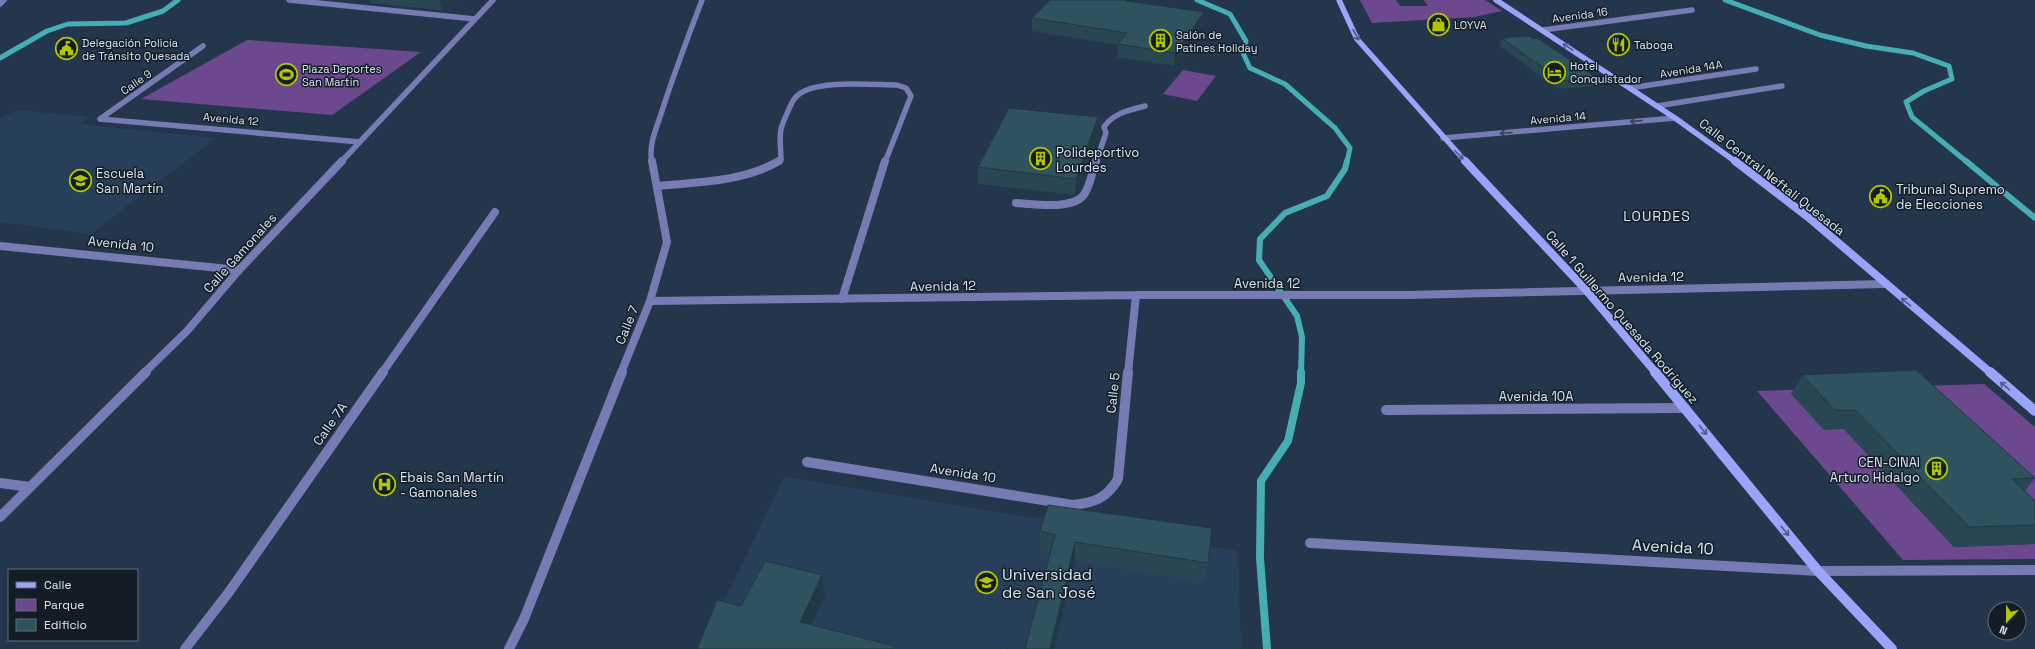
<svg xmlns="http://www.w3.org/2000/svg" width="2035" height="649" viewBox="0 0 2035 649" font-family="'Space Grotesk',sans-serif">
	<rect width="100%" height="100%" fill="#23364b"/>
	<path fill="#283f5a" d="M16 110 90 117 78 124 216 138 91 234 0 222V118Z
		M784 477 1238 551 1241 649H704L717 616Z"/>
	<path fill="#6c488e" d="M1360 0H1396L1400 6H1428L1424 0H1485L1502 11 1474 17 1372 23Z
		M247 40 421 52 332 115 141 99Z
		M1183 70 1216 76 1197 101 1163 94Z
		M1984 384 2035 427V535L1844 429 1954 547 2035 544V559L1903 560 1757 391Z"/>
	<g fill="none" stroke-linecap="round" stroke-linejoin="round">
		<path stroke="#47adb4" stroke-width="5" d="M1197 0 1230 14 1246 41 1243 53 1250 68 1285 84 1335 128 1350 148 1347 162
			M1725 0 1820 35 1866 46 1913 53 1949 66 1952 79 1924 91 1906 102 1912 117 1967 162
			M0 58 47 31 68 24 126 23 163 11 178 0"/>
		<path stroke="#47adb4" stroke-width="6" d="M1966 161 2035 218
			M1301 373 1302 337 1297 316 1259 260 1260 239 1285 213 1327 196 1345 169 1347 161"/>
		<path stroke="#47adb4" stroke-width="8" d="M1267 649 1260 558 1261 481 1288 441 1301 383V372"/>
		<path stroke="#767cb3" stroke-width="5.5" d="M1630 88 1756 69
			M1657 106 1782 86
			M778 162 781 160C781 151 779 138 781 129 783 122 791 103 795 98 810 78 874 85 897 85L906 88 911 96 885 162
			M1096 162 1106 133 1104 127C1113 113 1130 110 1145 106"/>
		<path stroke="#767cb3" stroke-width="8" d="M657 186C697 182 743 182 779 161
			M1016 203C1033 204 1070 210 1083 196 1090 188 1092 171 1096 161
			M842 299 885 161"/>
		<path stroke="#767cb3" stroke-width="5.5" d="M289 0 475 19
			M0 4 4 0
			M1543 30 1692 10
			M100 119 360 142
			M100 119 203 46
			M1443 138 1675 118
			M341 162 493 0
			M652 162C648 145 657 127 662 111 674 73 688 37 702 0"/>
		<path stroke="#767cb3" stroke-width="8" d="M0 246 239 270
			M650 301 1136 295H1407L1884 284
			M144 373 187 331 239 270 342 161
			M382 373 495 212
			M621 373 650 301 667 242 652 161
			M1128 373 1136 295"/>
		<path stroke="#767cb3" stroke-width="10" d="M1386 410 1685 408
			M807 462 1073 505C1094 503 1107 498 1118 479L1128 372
			M0 483 30 487
			M0 517 146 372
			M1310 543 1818 571 2035 570
			M185 649 229 592 383 372
			M509 649 524 619 622 372"/>
		<path stroke="#9ba3fb" stroke-width="5.5" d="M1339 0 1357 39 1466 162
			M1496 0 1675 118 1736 162"/>
		<path stroke="#9ba3fb" stroke-width="8" d="M1465 161 1586 290 1656 373
			M1735 161 1808 217 1991 373"/>
		<path stroke="#9ba3fb" stroke-width="10" d="M1655 372 1818 571 1892 649
			M1990 372 2035 411"/>
	</g>
	<path fill="#284752" d="M370 0H459L442 10 371 3Z
		M1136 1 1135 2 1204 12 1203 25 1174 66 1117 57 1118 45 1032 31V18Z
		M1502 38 1533 39 1597 78 1594 86 1558 89 1500 46Z
		M1098 117V134L1075 195 978 184V167Z
		M1802 375 2035 478 2025 491 2035 501V544L1954 547 1844 429 1824 430 1791 394Z
		M1040 531 1208 563 1205 582 1075 561 1050 554 1040 551Z"/>
	<path fill="#213942" d="M439 0H459L442 10Z
		M1127 0H1136L1125 13Z
		M1204 12 1203 25 1174 66 1175 53Z
		M1098 117V134L1075 195 1076 179Z
		M1075 542V561L1054 649H1050Z
		M822 575 825 595 804 642 800 622Z"/>
	<path fill="#2f525f" stroke="#213942" d="M1050 0H1127L1126 1 1204 12 1175 53 1118 44 1127 33 1032 18Z
		M1529 36 1533 39 1537 38 1597 78 1561 81 1502 38Z
		M1009 108 1098 117 1076 179 978 167Z
		M1916 370 2035 478 2012 479 2035 501V525L1969 527 1855 410H1835L1802 375Z
		M1048 505 1212 528 1208 563 1075 542 1050 649H1025L1055 535 1040 531Z
		M765 561 822 575 800 622 894 646 893 649H697L717 600 741 606Z
		M1003 647 1009 649H1002Z"/>
	<defs><path id="oneway-shaft" d="M-6 0H5M1.5-3L5.5 0L1.5 3" fill="none" stroke-width="1.6" stroke-linecap="round" stroke-linejoin="round"/></defs>
	<g stroke="#515986">
		<use href="#oneway-shaft" transform="translate(1356 35) rotate(61)"/>
		<use href="#oneway-shaft" transform="translate(1568 47) rotate(-146)"/>
		<use href="#oneway-shaft" transform="translate(1459 155) rotate(46)"/>
		<use href="#oneway-shaft" transform="translate(1906 302) rotate(-140)"/>
		<use href="#oneway-shaft" transform="translate(2005 386) rotate(-140)"/>
		<use href="#oneway-shaft" transform="translate(1703 430) rotate(51)"/>
		<use href="#oneway-shaft" transform="translate(1785 531) rotate(51)"/>
	</g>
	<g stroke="#363e57">
		<use href="#oneway-shaft" transform="translate(1636 121) rotate(175)"/>
		<use href="#oneway-shaft" transform="translate(1506 133) rotate(175)"/>
	</g>
	<defs>
		<symbol id="shop-ring" viewBox="-11 -11 22 22"><circle r="9.5" fill="#141d26" stroke="#b0c503" stroke-width="1.5"/><path d="M-5-2.5h2.3a2.7 3.5 0 0 1 5.4 0H5L5.5 6h-11ZM-1.5-2.5h3a1.5 2.3 0 0 0-3 0Z" fill="#b0c503"/></symbol>
		<symbol id="building-ring" viewBox="-11 -11 22 22"><circle r="9.5" fill="#141d26" stroke="#b0c503" stroke-width="1.5"/><path d="M-4-6H4V6H1V3H-1V6H-4ZM-2.5-4.3h1.7v1.8h-1.7ZM.8-4.3h1.7v1.8H.8ZM-2.5-1h1.7V.8h-1.7ZM.8-1h1.7V.8H.8Z" fill="#b0c503"/></symbol>
		<symbol id="restaurant-ring" viewBox="-11 -11 22 22"><circle r="9.5" fill="#141d26" stroke="#b0c503" stroke-width="1.5"/><path d="M-5-6h1v4h1v-4h1v4h1v-4h1v5L-1.5 .5V6h-2V.5L-5-1ZM5-6V6H3V1.5H1.5Q1.5-4 5-6Z" fill="#b0c503"/></symbol>
		<symbol id="civic-ring" viewBox="-11 -11 22 22"><circle r="9.5" fill="#141d26" stroke="#b0c503" stroke-width="1.5"/><path d="M-.6-6.5H3V-4.5H.6V-3L4-1V1h2V6H-6V1h2V-1L-.6-3ZM-1.2 2.5V6h2.4V2.5Z" fill="#b0c503"/></symbol>
		<symbol id="hotel-ring" viewBox="-11 -11 22 22"><circle r="9.5" fill="#141d26" stroke="#b0c503" stroke-width="1.5"/><path d="M-6-4.5h1.5V1H6V5H4.5V3h-9V5H-6ZM-4 0a1.8 1.8 0 1 1 3.6 0ZM.5 0V-2.5h3Q6-2.5 6 0Z" fill="#b0c503"/></symbol>
		<symbol id="stadium-ring" viewBox="-11 -11 22 22"><circle r="9.5" fill="#141d26" stroke="#b0c503" stroke-width="1.5"/><path d="M0-5a6.5 5 0 1 0 0 10a6.5 5 0 1 0 0-10ZM-3.5-1.8h7v3.6h-7Z" fill="#b0c503"/></symbol>
		<symbol id="school-ring" viewBox="-11 -11 22 22"><circle r="9.5" fill="#141d26" stroke="#b0c503" stroke-width="1.5"/><path d="M0-5L7-2L0 1L-7-2ZM-4 1L0 2.5L4 1V4Q0 6-4 4Z" fill="#b0c503"/></symbol>
		<symbol id="hospital-ring" viewBox="-11 -11 22 22"><circle r="9.5" fill="#141d26" stroke="#b0c503" stroke-width="1.5"/><path d="M-5-5h3v3.5h4V-5h3V5h-3V1.5h-4V5h-3Z" fill="#b0c503"/></symbol>
		<symbol id="university-ring" viewBox="-11 -11 22 22"><circle r="9.5" fill="#141d26" stroke="#b0c503" stroke-width="1.5"/><path d="M0-5L7-2L0 1L-7-2ZM-4 1L0 2.5L4 1V4Q0 6-4 4Z" fill="#b0c503"/></symbol>
	</defs>
	<g fill-rule="evenodd">
		<use href="#shop-ring" x="1426" y="12" width="25" height="25"/>
		<use href="#building-ring" x="1148" y="28" width="25" height="25"/>
		<use href="#restaurant-ring" x="1606" y="32" width="25" height="25"/>
		<use href="#civic-ring" x="54" y="36" width="25" height="25"/>
		<use href="#hotel-ring" x="1542" y="60" width="25" height="25"/>
		<use href="#stadium-ring" x="274" y="62" width="25" height="25"/>
		<use href="#building-ring" x="1028" y="146" width="25" height="25"/>
		<use href="#school-ring" x="68" y="168" width="25" height="25"/>
		<use href="#civic-ring" x="1868" y="184" width="25" height="25"/>
		<use href="#building-ring" x="1924" y="456" width="25" height="25"/>
		<use href="#hospital-ring" x="372" y="472" width="25" height="25"/>
		<use href="#university-ring" x="974" y="570" width="25" height="25"/>
	</g>
	<g text-anchor="middle" dominant-baseline="central" stroke-width="3" stroke-linejoin="round" paint-order="stroke">
		<g font-size="11" fill="#dae5f3" stroke="#141d26">
			<text transform="translate(1580 15) rotate(-8)">Avenida 16</text>
			<text transform="translate(1691 69) rotate(-9)">Avenida 14A</text>
			<text transform="translate(136 82) rotate(-35)">Calle 9</text>
			<text transform="translate(1558 118) rotate(-5)">Avenida 14</text>
			<text transform="translate(231 119) rotate(5)">Avenida 12</text>
		</g>
		<g font-size="11" fill="#dae5f3" stroke="#141d26" text-anchor="start">
			<text x="1454" y="25">LOYVA</text>
			<text x="1176" y="35">Salón de<tspan x="1176" dy="13">Patines Holiday</tspan></text>
			<text x="82" y="43">Delegación Policía<tspan x="82" dy="13">de Tránsito Quesada</tspan></text>
			<text x="1634" y="45">Taboga</text>
			<text x="1570" y="66">Hotel<tspan x="1570" dy="13">Conquistador</tspan></text>
			<text x="302" y="69">Plaza Deportes<tspan x="302" dy="13">San Martín</tspan></text>
		</g>
		<g font-size="13" fill="#dae5f3" stroke="#141d26" text-anchor="start">
			<text x="1056" y="152">Polideportivo<tspan x="1056" dy="15">Lourdes</tspan></text>
			<text x="96" y="173">Escuela<tspan x="96" dy="15">San Martín</tspan></text>
			<text x="1896" y="189">Tribunal Supremo<tspan x="1896" dy="15">de Elecciones</tspan></text>
			<text x="1920" y="462" text-anchor="end">CEN-CINAI<tspan x="1920" dy="15">Arturo Hidalgo</tspan></text>
			<text x="400" y="477">Ebais San Martín<tspan x="400" dy="15">- Gamonales</tspan></text>
		</g>
		<g font-size="13" fill="#dae5f3" stroke="#141d26">
			<text transform="translate(1772 177) rotate(38)">Calle Central Neftalí Quesada</text>
			<text transform="translate(121 244) rotate(6)">Avenida 10</text>
			<text transform="translate(240 253) rotate(-48)">Calle Gamonales</text>
			<text transform="translate(1651 277) rotate(-1)">Avenida 12</text>
			<text x="1267" y="283">Avenida 12</text>
			<text transform="translate(943 286) rotate(-1)">Avenida 12</text>
			<text transform="translate(1622 317) rotate(49)">Calle 1 Guillermo Quesada Rodríguez</text>
			<text transform="translate(627 325) rotate(-68)">Calle 7</text>
			<text transform="translate(1113 393) rotate(-84)">Calle 5</text>
			<text x="1536" y="396">Avenida 10A</text>
			<text transform="translate(330 424) rotate(-55)">Calle 7A</text>
			<text transform="translate(963 473) rotate(9)">Avenida 10</text>
		</g>
		<g font-size="14" letter-spacing="1" fill="#dae5f3" stroke="#141d26">
			<text x="1657" y="216">LOURDES</text>
		</g>
		<g font-size="16" fill="#dae5f3" stroke="#141d26">
			<text transform="translate(1673 547) rotate(3)">Avenida 10</text>
		</g>
		<g font-size="16" fill="#dae5f3" stroke="#141d26" text-anchor="start">
			<text x="1002" y="574">Universidad<tspan x="1002" dy="18">de San José</tspan></text>
		</g>
	</g>
	<rect x="8" y="569" width="130" height="72" fill="#141d26" stroke="#636d78"/>
	<rect x="16" y="582" width="20" height="6" fill="#9ba3fb" stroke="#636d78"/>
	<text x="44" y="589" font-size="12" fill="#dae5f3">Calle</text>
	<rect x="16" y="599" width="20" height="12" fill="#6c488e" stroke="#636d78"/>
	<text x="44" y="609" font-size="12" fill="#dae5f3">Parque</text>
	<rect x="16" y="619" width="20" height="12" fill="#2f525f" stroke="#636d78"/>
	<text x="44" y="629" font-size="12" fill="#dae5f3">Edificio</text>
	<g transform="translate(2007 621) rotate(202)"><circle r="19" fill="#141d26" stroke="#636d78"/>
	<path d="M0-3L7 15L0 10L-7 15Z" fill="#b0c503"/>
	<text y="-6" font-size="11" font-weight="bold" text-anchor="middle" fill="#dae5f3">N</text>
	</g>
</svg>
